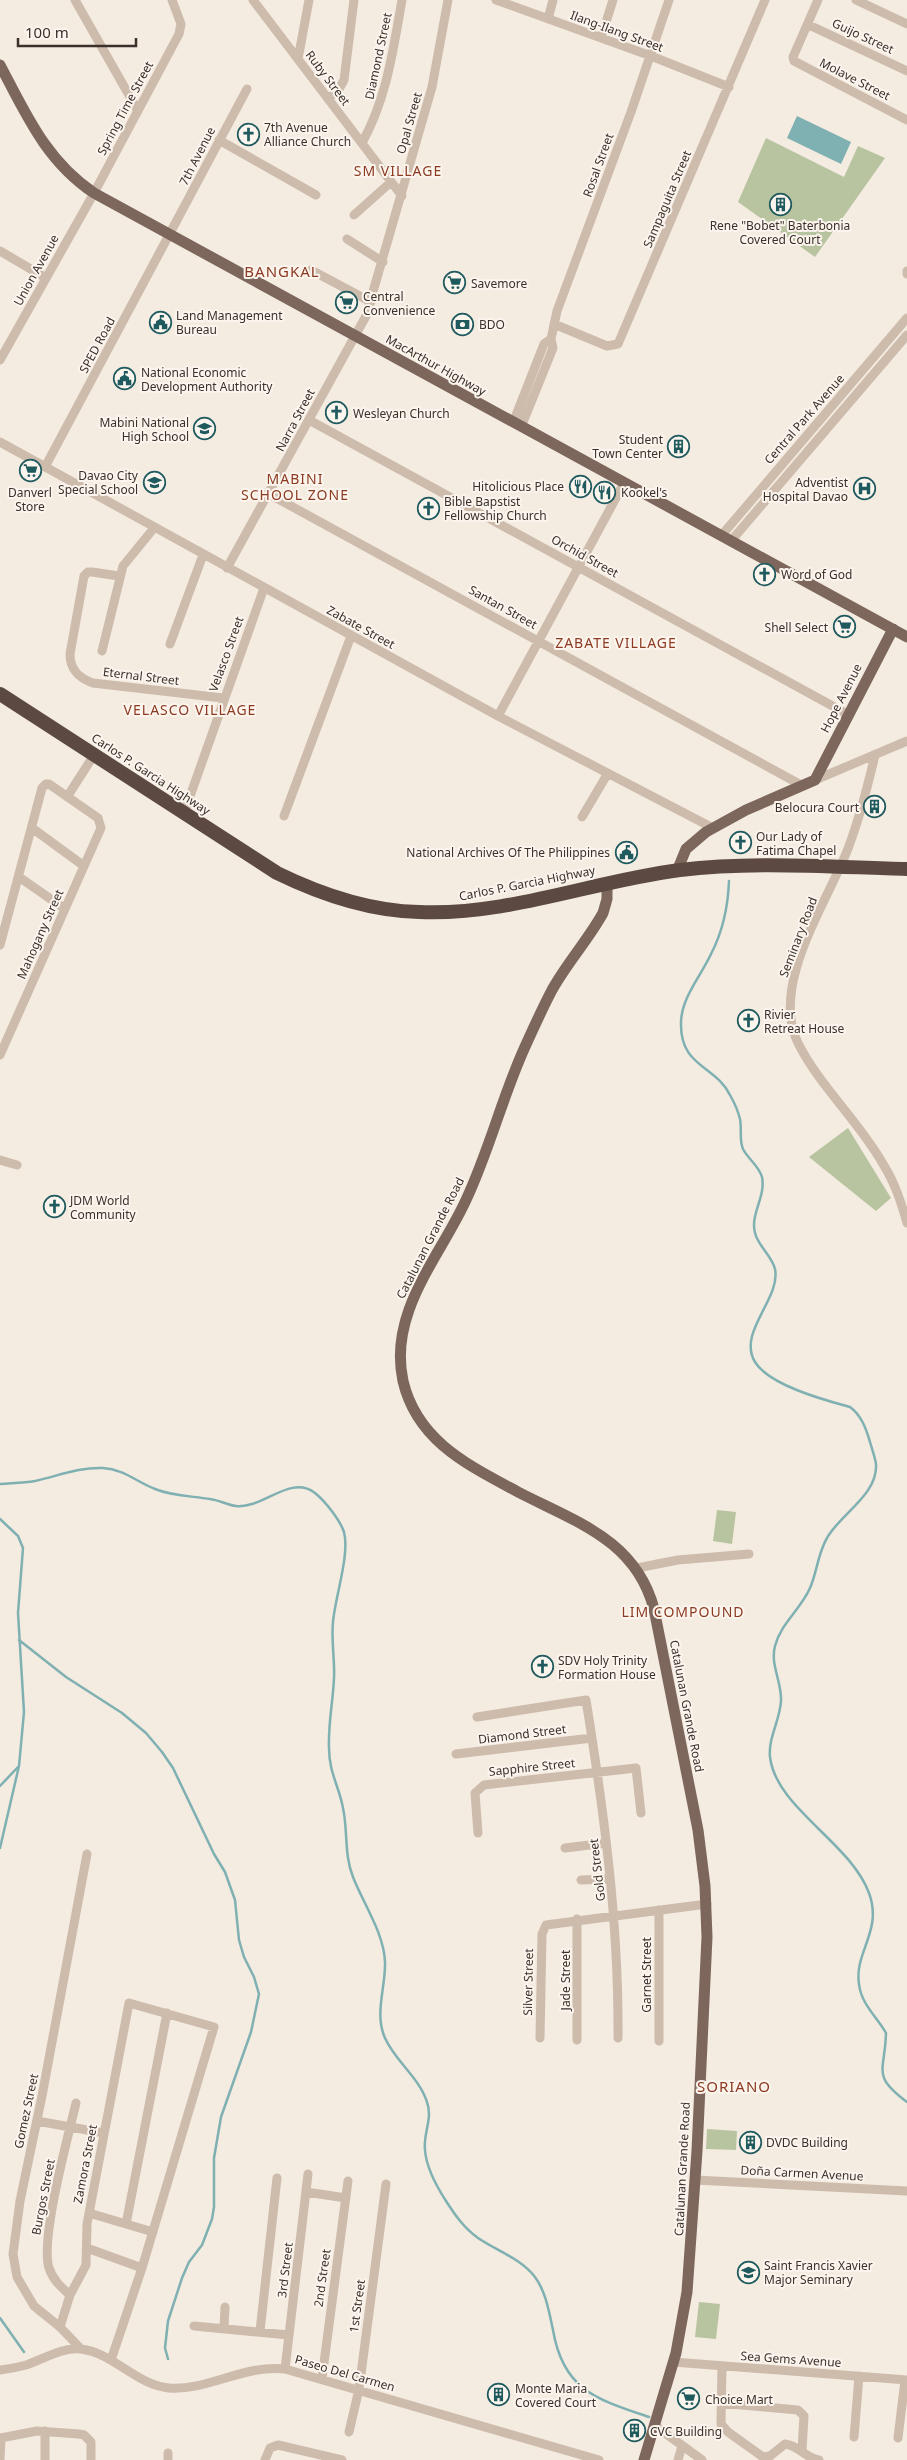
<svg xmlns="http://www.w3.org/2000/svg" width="907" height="2460" viewBox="0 0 907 2460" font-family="'Noto Sans',sans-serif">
	<rect width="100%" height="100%" fill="#f4ebe1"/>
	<path fill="#b8c4a0" d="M766 138 844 177 858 146 885 158 815 257 738 202Z
		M848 1128 891 1198 876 1211 809 1157Z
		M717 1510 736 1512 732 1544 713 1541Z
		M707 2129 737 2131 736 2150 706 2149Z
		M699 2302 720 2304 716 2339 695 2337Z"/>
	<path fill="#7fb0b2" d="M797 116 851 142 841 164 787 138Z"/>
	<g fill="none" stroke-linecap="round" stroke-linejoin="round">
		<path stroke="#7fb0b2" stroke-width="2.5" d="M729 881C728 907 723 931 711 954 701 976 681 998 681 1023 680 1067 715 1065 730 1095 734 1102 738 1111 740 1119 742 1129 739 1140 743 1149 748 1159 759 1166 762 1177 766 1197 750 1214 755 1233 758 1246 772 1256 775 1269 781 1299 737 1332 755 1362 769 1385 824 1400 850 1407 861 1415 866 1428 870 1442 872 1449 875 1457 876 1464 878 1495 840 1514 827 1538 818 1553 817 1572 810 1588 801 1609 781 1623 775 1646 770 1665 782 1682 781 1701 780 1720 768 1738 770 1757 776 1808 850 1842 869 1893 883 1931 854 1952 859 1984 861 2004 877 2017 886 2033 885 2072 871 2075 907 2102
			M0 1484C12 1483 23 1483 35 1481 58 1476 79 1467 103 1468 123 1469 137 1482 155 1489 172 1496 191 1496 210 1499 219 1500 227 1505 236 1506 263 1509 290 1474 315 1493 325 1501 340 1520 344 1532 350 1555 335 1597 333 1622 331 1641 335 1660 334 1678 333 1702 328 1724 329 1748 329 1773 339 1786 343 1808 348 1831 344 1855 353 1877 363 1903 384 1933 385 1962 386 1986 374 2014 385 2038 395 2061 419 2077 427 2102 433 2119 423 2133 425 2150 426 2166 437 2187 446 2201 455 2215 464 2228 478 2238 497 2251 520 2258 535 2277 546 2292 549 2312 553 2330 563 2390 596 2399 649 2417
			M0 1519 18 1536 23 1548 18 1613 24 1712 19 1766 0 1848
			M19 1640 66 1677 122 1713 146 1733 162 1752 173 1768 214 1854 225 1872 235 1900 239 1940 244 1957 254 1977 259 1994 251 2032 221 2117 214 2158V2207L212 2219 202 2245 189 2262 182 2278 168 2321 165 2348 168 2359
			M0 1786 18 1767
			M0 2318 24 2352"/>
		<path stroke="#cdbbac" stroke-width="9" d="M75 0 138 111
			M253 0 402 196
			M496 0 651 56 729 87
			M818 0 793 57 794 61 907 120
			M856 0 907 24
			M548 19 553 0
			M809 25 907 71
			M601 38 613 0
			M298 59 309 0
			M328 99 339 89 344 80 354 0
			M219 140 316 195
			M362 143C387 98 393 50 402 0
			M354 215 391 182
			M347 239 383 262
			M0 251 46 278
			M311 270 371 302
			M907 271V274
			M554 324 607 346 618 344 765 0
			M0 360 94 193 179 34 181 24 172 0
			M309 420 849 715
			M513 423 544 344 551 339
			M521 427 553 348 551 339 557 311 631 112 669 0
			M0 442 498 716 713 828
			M45 467 247 89
			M269 494 803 786
			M721 536 907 318
			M731 541 907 335
			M227 568 366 316 432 87 448 0
			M119 576 92 572H88L84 576 70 654C70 670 79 678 93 683L223 698
			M170 644 203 555
			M102 651 123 566 154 528
			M498 716 624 483
			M875 755C868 785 860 816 849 846 829 900 769 984 798 1043 820 1087 859 1121 883 1164 895 1183 901 1202 907 1223
			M815 780 907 741
			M67 797 94 755
			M184 813 264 588
			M284 816 351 636
			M582 817 608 773
			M32 828 84 866
			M19 877 65 909
			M0 945 42 788 46 784H49L98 818 101 828 0 1055
			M0 1160 17 1165
			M637 1568 678 1560 749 1554
			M477 1717 586 1700C604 1812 619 1924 618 2038
			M456 1754 592 1738
			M478 1833 475 1793 484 1785 636 1768 641 1813
			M565 1848 606 1843
			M581 1880 610 1879
			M659 1910V2041
			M540 2038 542 1934 546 1925 707 1904
			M577 2040V1919
			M37 2121 104 2133
			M695 2180 907 2191
			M306 2192 346 2198
			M89 2213 153 2232
			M126 2224 167 2013
			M87 2248 142 2268
			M70 2295C61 2287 53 2280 49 2268 40 2239 68 2137 76 2103
			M194 2326 289 2335
			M60 2327 70 2295 86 2265 87 2224 129 2003 214 2027 142 2268 111 2360
			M224 2328 225 2307
			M260 2331 277 2178
			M81 2349 60 2327 34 2306 17 2277 13 2254 20 2201 42 2096 87 1854
			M673 2362 907 2380
			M722 2366 721 2424 728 2432 763 2457 770 2456 785 2444C800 2446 805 2458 819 2460
			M285 2369 308 2174
			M0 2370C9 2369 18 2367 26 2365 44 2359 62 2347 81 2349 114 2353 136 2385 169 2388 207 2391 245 2364 285 2369L599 2460
			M322 2378 348 2181
			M720 2403 798 2410 804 2416 802 2450
			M654 2425 702 2460
			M349 2432 359 2389 386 2184
			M854 2437 859 2376
			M0 2438 37 2431 79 2434 84 2435 91 2442V2460
			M898 2438 905 2380
			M0 2460 1 2438
			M45 2460V2431
			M168 2460V2453
			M265 2460 270 2448 278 2445 342 2460
			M678 2460 682 2446"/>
		<path stroke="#7d675c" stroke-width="11" d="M0 65C26 114 46 161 94 193L907 637
			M677 871 686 849 706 832 746 810 815 780 893 629
			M607 883V899L603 913C588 940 567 963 552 990 542 1009 533 1029 524 1049 502 1098 489 1151 466 1200 440 1257 388 1312 403 1381 417 1441 468 1465 518 1492 576 1522 636 1540 654 1609L698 1830 705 1886 707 1937 697 2151 687 2292 676 2353 644 2460"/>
		<path stroke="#5c4a42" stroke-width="14" d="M0 694 277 873C322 895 369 911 419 912 507 916 593 881 680 870 755 861 831 867 907 869"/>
	</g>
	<defs>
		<symbol id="church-ring" viewBox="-11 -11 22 22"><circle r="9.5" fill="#fbf5ee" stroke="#1f5a5e" stroke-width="1.5"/><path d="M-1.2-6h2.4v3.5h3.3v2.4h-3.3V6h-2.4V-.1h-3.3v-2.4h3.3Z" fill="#1f5a5e"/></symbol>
		<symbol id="building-ring" viewBox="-11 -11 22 22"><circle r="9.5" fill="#fbf5ee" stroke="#1f5a5e" stroke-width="1.5"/><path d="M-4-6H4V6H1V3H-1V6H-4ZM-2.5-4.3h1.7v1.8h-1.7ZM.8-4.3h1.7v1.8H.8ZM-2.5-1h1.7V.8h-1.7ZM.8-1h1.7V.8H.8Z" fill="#1f5a5e"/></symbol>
		<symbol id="supermarket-ring" viewBox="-11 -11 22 22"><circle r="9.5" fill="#fbf5ee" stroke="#1f5a5e" stroke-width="1.5"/><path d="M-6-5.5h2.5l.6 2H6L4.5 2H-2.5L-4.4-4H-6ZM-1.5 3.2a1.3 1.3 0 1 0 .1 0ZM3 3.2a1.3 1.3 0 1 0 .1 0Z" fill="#1f5a5e"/></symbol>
		<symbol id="civic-ring" viewBox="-11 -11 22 22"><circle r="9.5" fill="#fbf5ee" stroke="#1f5a5e" stroke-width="1.5"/><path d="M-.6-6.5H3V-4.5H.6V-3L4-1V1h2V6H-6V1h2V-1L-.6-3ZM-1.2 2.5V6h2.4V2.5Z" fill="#1f5a5e"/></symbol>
		<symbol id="bank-ring" viewBox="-11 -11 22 22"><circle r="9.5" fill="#fbf5ee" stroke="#1f5a5e" stroke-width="1.5"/><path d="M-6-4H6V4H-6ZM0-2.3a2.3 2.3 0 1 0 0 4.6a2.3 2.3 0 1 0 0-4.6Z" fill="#1f5a5e"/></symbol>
		<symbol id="school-ring" viewBox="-11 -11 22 22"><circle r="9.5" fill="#fbf5ee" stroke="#1f5a5e" stroke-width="1.5"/><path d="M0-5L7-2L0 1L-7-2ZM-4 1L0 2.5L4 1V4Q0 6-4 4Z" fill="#1f5a5e"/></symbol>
		<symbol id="restaurant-ring" viewBox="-11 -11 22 22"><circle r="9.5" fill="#fbf5ee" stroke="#1f5a5e" stroke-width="1.5"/><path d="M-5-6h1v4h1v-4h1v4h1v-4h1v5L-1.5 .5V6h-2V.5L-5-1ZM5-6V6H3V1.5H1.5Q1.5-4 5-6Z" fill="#1f5a5e"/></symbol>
		<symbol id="hospital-ring" viewBox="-11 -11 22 22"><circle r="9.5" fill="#fbf5ee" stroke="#1f5a5e" stroke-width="1.5"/><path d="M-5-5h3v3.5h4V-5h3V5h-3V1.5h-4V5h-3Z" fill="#1f5a5e"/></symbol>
		<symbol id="university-ring" viewBox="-11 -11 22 22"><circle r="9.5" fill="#fbf5ee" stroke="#1f5a5e" stroke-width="1.5"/><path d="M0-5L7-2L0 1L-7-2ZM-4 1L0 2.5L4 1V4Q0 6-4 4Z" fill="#1f5a5e"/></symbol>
	</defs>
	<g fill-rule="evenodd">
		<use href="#church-ring" x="236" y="122" width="25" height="25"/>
		<use href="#building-ring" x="768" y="192" width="25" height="25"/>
		<use href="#supermarket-ring" x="442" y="270" width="25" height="25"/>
		<use href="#supermarket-ring" x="334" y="290" width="25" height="25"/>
		<use href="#civic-ring" x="148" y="310" width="25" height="25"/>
		<use href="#bank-ring" x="450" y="312" width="25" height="25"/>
		<use href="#civic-ring" x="112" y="366" width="25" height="25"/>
		<use href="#church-ring" x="324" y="400" width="25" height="25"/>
		<use href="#school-ring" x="192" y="416" width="25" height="25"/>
		<use href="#building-ring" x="666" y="434" width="25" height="25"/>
		<use href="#supermarket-ring" x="18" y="458" width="25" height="25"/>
		<use href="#school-ring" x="142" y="470" width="25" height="25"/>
		<use href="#restaurant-ring" x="568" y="474" width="25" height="25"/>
		<use href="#hospital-ring" x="852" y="476" width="25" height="25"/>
		<use href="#restaurant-ring" x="592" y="480" width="25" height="25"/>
		<use href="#church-ring" x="416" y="496" width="25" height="25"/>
		<use href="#church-ring" x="752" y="562" width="25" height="25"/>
		<use href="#supermarket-ring" x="832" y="614" width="25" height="25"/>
		<use href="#building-ring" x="862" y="794" width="25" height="25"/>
		<use href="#church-ring" x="728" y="830" width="25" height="25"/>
		<use href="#civic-ring" x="614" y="840" width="25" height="25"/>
		<use href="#church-ring" x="736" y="1008" width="25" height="25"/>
		<use href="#church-ring" x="42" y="1194" width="25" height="25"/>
		<use href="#church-ring" x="530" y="1654" width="25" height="25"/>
		<use href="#building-ring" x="738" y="2130" width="25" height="25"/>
		<use href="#university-ring" x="736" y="2260" width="25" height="25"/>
		<use href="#building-ring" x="486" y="2382" width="25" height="25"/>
		<use href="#supermarket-ring" x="676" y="2386" width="25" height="25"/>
		<use href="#building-ring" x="622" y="2418" width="25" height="25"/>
	</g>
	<g text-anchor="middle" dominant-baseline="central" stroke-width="4" stroke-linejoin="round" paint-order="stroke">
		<g font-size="12" fill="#3b302b" stroke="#fbf5ee">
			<text transform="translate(617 31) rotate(20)">Ilang-Ilang Street</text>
			<text transform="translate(863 36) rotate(25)">Guijo Street</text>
			<text transform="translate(378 56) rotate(-78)">Diamond Street</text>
			<text transform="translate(328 78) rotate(53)">Ruby Street</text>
			<text transform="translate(855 79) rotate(27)">Molave Street</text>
			<text transform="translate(125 108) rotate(-62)">Spring Time Street</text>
			<text transform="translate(409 123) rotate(-74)">Opal Street</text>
			<text transform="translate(197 156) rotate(-63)">7th Avenue</text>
			<text transform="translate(598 165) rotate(-70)">Rosal Street</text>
			<text transform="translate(667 199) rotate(-67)">Sampaguita Street</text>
			<text transform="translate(36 270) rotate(-61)">Union Avenue</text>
			<text transform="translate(97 345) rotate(-62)">SPED Road</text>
			<text transform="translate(436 365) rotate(29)">MacArthur Highway</text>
			<text transform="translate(804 419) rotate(-49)">Central Park Avenue</text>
			<text transform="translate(295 420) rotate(-62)">Narra Street</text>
			<text transform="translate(585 556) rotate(29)">Orchid Street</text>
			<text transform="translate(503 607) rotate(29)">Santan Street</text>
			<text transform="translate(361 627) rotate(29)">Zabate Street</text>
			<text transform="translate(226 654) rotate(-70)">Velasco Street</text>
			<text transform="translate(141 676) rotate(7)">Eternal Street</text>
			<text transform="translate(841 698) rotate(-63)">Hope Avenue</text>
			<text transform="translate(151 774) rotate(33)">Carlos P. Garcia Highway</text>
			<text transform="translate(527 883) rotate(-11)">Carlos P. Garcia Highway</text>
			<text transform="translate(40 934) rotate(-66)">Mahogany Street</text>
			<text transform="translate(798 937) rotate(-69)">Seminary Road</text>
			<text transform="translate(430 1238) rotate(-63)">Catalunan Grande Road</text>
			<text transform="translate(687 1706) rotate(79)">Catalunan Grande Road</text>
			<text transform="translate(522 1734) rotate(-7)">Diamond Street</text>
			<text transform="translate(532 1767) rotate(-6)">Sapphire Street</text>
			<text transform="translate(597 1870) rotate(-97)">Gold Street</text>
			<text transform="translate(646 1975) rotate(-90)">Garnet Street</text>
			<text transform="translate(565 1980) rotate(-90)">Jade Street</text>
			<text transform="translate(528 1982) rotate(-89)">Silver Street</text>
			<text transform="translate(26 2111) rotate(-78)">Gomez Street</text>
			<text transform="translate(85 2164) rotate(-79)">Zamora Street</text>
			<text transform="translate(682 2169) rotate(-87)">Catalunan Grande Road</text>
			<text transform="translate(802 2173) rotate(3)">Doña Carmen Avenue</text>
			<text transform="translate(43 2197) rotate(-79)">Burgos Street</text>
			<text transform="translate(285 2270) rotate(-83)">3rd Street</text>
			<text transform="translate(322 2278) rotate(-82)">2nd Street</text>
			<text transform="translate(357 2306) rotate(-82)">1st Street</text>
			<text transform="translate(791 2359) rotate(4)">Sea Gems Avenue</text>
			<text transform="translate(345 2373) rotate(16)">Paseo Del Carmen</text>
		</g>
		<g font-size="12" fill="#3b302b" stroke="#fbf5ee" text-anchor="start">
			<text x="264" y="127">7th Avenue<tspan x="264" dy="14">Alliance Church</tspan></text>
			<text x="780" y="225" text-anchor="middle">Rene "Bobet" Baterbonia<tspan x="780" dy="14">Covered Court</tspan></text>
			<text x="471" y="283">Savemore</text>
			<text x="363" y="296">Central<tspan x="363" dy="14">Convenience</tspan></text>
			<text x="176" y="315">Land Management<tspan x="176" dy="14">Bureau</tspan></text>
			<text x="479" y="324">BDO</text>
			<text x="141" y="372">National Economic<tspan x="141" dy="14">Development Authority</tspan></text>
			<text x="353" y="413">Wesleyan Church</text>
			<text x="189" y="422" text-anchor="end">Mabini National<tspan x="189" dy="14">High School</tspan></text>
			<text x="663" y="439" text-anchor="end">Student<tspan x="663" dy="14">Town Center</tspan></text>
			<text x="138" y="475" text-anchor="end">Davao City<tspan x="138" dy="14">Special School</tspan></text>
			<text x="848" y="482" text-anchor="end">Adventist<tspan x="848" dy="14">Hospital Davao</tspan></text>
			<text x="564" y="486" text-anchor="end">Hitolicious Place</text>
			<text x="30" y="492" text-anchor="middle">Danverl<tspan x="30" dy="14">Store</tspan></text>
			<text x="621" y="492">Kookel's</text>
			<text x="444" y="501">Bible Bapstist<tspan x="444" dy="14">Fellowship Church</tspan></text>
			<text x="781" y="574">Word of God</text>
			<text x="828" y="627" text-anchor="end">Shell Select</text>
			<text x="859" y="807" text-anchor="end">Belocura Court</text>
			<text x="756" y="836">Our Lady of<tspan x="756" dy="14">Fatima Chapel</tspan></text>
			<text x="610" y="852" text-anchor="end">National Archives Of The Philippines</text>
			<text x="764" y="1014">Rivier<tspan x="764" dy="14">Retreat House</tspan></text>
			<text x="70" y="1200">JDM World<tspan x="70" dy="14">Community</tspan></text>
			<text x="558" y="1660">SDV Holy Trinity<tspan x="558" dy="14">Formation House</tspan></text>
			<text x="766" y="2142">DVDC Building</text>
			<text x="764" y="2265">Saint Francis Xavier<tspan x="764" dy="14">Major Seminary</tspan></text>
			<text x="515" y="2388">Monte Maria<tspan x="515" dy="14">Covered Court</tspan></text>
			<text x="705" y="2399">Choice Mart</text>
			<text x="650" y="2431">CVC Building</text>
		</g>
		<g font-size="14" letter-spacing="1" fill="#8c3b22" stroke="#fbf5ee">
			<text x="398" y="170">SM VILLAGE</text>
			<text x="295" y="478">MABINI<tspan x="295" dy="16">SCHOOL ZONE</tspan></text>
			<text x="616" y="642">ZABATE VILLAGE</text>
			<text x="190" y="709">VELASCO VILLAGE</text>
			<text x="683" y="1611">LIM COMPOUND</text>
		</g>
		<g font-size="15" letter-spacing="1" fill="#8c3b22" stroke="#fbf5ee">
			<text x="282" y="271">BANGKAL</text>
			<text x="734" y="2086">SORIANO</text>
		</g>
	</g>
	<path d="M18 38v8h118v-8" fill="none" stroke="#3b302b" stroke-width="2.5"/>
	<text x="25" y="38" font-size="15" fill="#3b302b" stroke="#fbf5ee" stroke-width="4" paint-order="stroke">100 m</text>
</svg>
